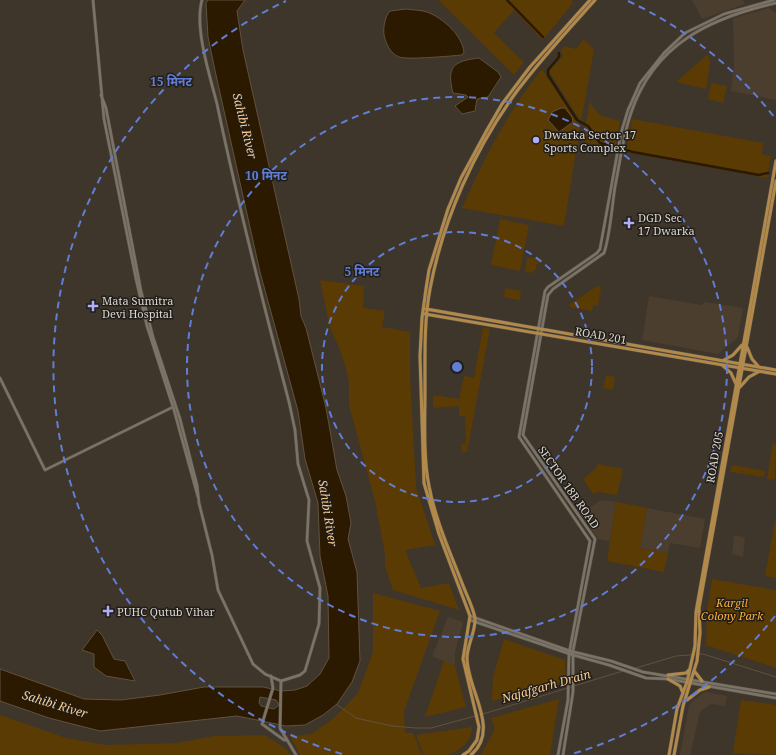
<svg xmlns="http://www.w3.org/2000/svg" width="776" height="755" viewBox="0 0 776 755" font-family="'Noto Serif','Noto Sans Devanagari',serif">
	<rect width="100%" height="100%" fill="#3e352b"/>
	<path fill="#4b3e2e" d="M692 0H743L745 4 702 19Z
		M769 8 776 13V100L731 91 734 65 733 18Z
		M649 296 701 305 705 302 743 308 738 337 718 354 642 340Z
		M601 500 616 502 610 541 598 539 581 514Z
		M647 508 705 519 700 548 670 543 668 553 640 548Z
		M734 535 745 537 743 557 732 554Z
		M448 617 463 622 455 653V666L432 656Z
		M706 692 727 696 725 706 711 704 700 712 690 755H680L689 705 697 697Z"/>
	<path fill="#5b3b04" d="M438 0H572L573 3 543 40 514 10 494 33 524 62 514 75Z
		M584 39 594 50 581 122 549 71 563 56 560 51 565 46 576 49Z
		M708 54 710 63 706 89 676 82Z
		M542 69 580 126 564 226 462 208C484 159 508 111 542 69Z
		M711 83 727 86 723 103 708 99Z
		M590 102 599 115 620 121 615 148 582 142Z
		M632 119 763 143 762 154 771 156 767 178 626 152Z
		M500 219 529 225 520 271 491 265Z
		M527 257 544 260 536 265 537 268 531 273 525 272Z
		M320 280 364 286 363 308 385 311 382 327 410 332V375L416 487 435 545 405 550 421 588 449 583 459 610 393 590 385 566V554L375 501 349 405V382L346 368 338 345 330 328Z
		M599 285 601 288 598 306 593 305 592 311 570 307V304Z
		M505 288 521 291 520 300 504 297Z
		M483 327 490 329 467 452H462L461 444 466 443 465 416H459V406L433 408V395L459 399 464 376 474 378Z
		M606 375 615 377 613 390 603 388Z
		M773 443 776 444 775 480 767 479Z
		M598 464 623 469 617 495 599 492 593 494 583 479 594 470Z
		M732 465 765 471 764 477 730 472Z
		M616 502 647 508 640 548 668 553 664 572 607 561Z
		M776 515V578L765 576Z
		M712 579 776 590V668L706 645 707 611Z
		M373 593 440 611 404 711 405 733H413L422 755H300L290 736 312 734 335 717 358 693 373 652Z
		M504 639 565 660V681L492 701 493 677Z
		M444 661 455 666 466 707 425 717Z
		M559 699 550 755H481L495 729 491 718Z
		M741 700 776 705V755L733 753Z
		M0 715 66 738 106 745 177 743 214 736 265 735 287 750 290 755H0Z
		M472 727C472 741 460 752 446 755 439 755 430 755 424 755L416 735Z"/>
	<path fill="#2b1900" stroke="#60523e" fill-rule="evenodd" d="M208 0H245L237 11 243 50 299 299 301 316 306 328 326 408 337 470 346 496 351 523 348 539 357 572 360 661 352 682 337 704 323 715 305 725 286 726 237 716 100 731 49 718 0 701V669L84 699 121 700 160 695 204 687H263L281 691 295 690 307 686 320 674 329 658 328 596 320 556 318 503 305 459 298 411 260 272 216 75 208 37 206 3ZM260 697 276 700 279 705 274 709 261 706 259 703Z
		M406 9C412 10 421 10 427 12 443 18 462 35 464 52L462 55C451 56 407 60 399 57 390 53 386 44 384 35 383 28 385 16 390 11Z
		M479 58 498 72 501 77 488 97 477 99 475 111 462 114 455 106 468 97 466 95 453 93C446 66 454 61 479 58Z
		M561 108H565L572 117 573 122 559 132 548 120 552 112Z
		M97 630 102 635 114 659 125 661 135 681 106 676 94 667V654L82 650Z"/>
	<g fill="none" stroke-linecap="round" stroke-linejoin="round">
		<path stroke="#60523e" stroke-width="1" d="M636 668 676 656 703 654 776 677
			M574 686 623 671
			M336 704 356 718 392 726 416 728H431L479 715
			M483 714 571 687"/>
		<path stroke="#2b1900" stroke-width="2.5" d="M507 0 543 37
			M559 53V57L548 70V75L577 120 588 126 600 143 633 152 759 175 768 173"/>
		<defs>
			<path id="minor" d="M93 0 104 119 136 279 147 326 174 410 198 497
				M202 0C194 28 210 76 217 104 238 204 263 303 289 402L295 430 298 464 309 500 307 541 320 588 319 624 305 671 300 675 281 681
				M101 95 106 108 141 291 153 337 180 419 197 485 199 503 212 555 218 590 253 664 265 674 281 681 280 728 296 755
				M0 378 45 470 173 407
				M470 616 570 651 611 661 643 672 776 694
				M470 620 573 655 609 665 646 678 668 679 776 698
				M271 676 273 688 262 724 284 740H287
				M558 755 568 700 569 654 590 541 519 437 545 291 548 287 597 253 600 249 621 133 628 110 640 83 664 53 685 33 724 14 774 0
				M563 755 573 692V651L595 539 523 435 548 295 553 289 604 253C610 236 612 206 615 187 620 162 623 136 631 113 654 44 710 18 776 3"/>
			<path id="major" d="M426 309 776 370
				M425 314 776 374
				M747 347 752 359 758 366
				M724 360 733 355 742 345
				M722 365 731 373 736 384
				M740 387 749 377 760 371
				M695 672 702 681
				M668 675 686 673 690 669
				M668 679 680 686 683 693
				M687 700 700 690 709 687
				M463 755 469 751 477 740 479 727 463 659 470 616 439 534 424 483 420 356 422 318 426 289 429 270 448 209 461 178 487 130 502 104 530 67 590 0
				M471 755C501 729 467 690 467 658 467 645 476 631 475 618 473 607 466 594 462 583 450 552 435 519 429 486 423 457 425 418 425 387 425 354 424 321 430 289 443 219 475 148 517 91 541 59 569 29 595 0
				M669 755 677 709 687 682 695 646 696 612 776 161
				M674 755 683 706 697 661 700 633 699 608 776 181"/>
		</defs>
		<use href="#minor" stroke="#575148" stroke-width="3.5"/>
		<use href="#major" stroke="#575148" stroke-width="4"/>
		<use href="#minor" stroke="#7c7367" stroke-width="2.5"/>
		<use href="#major" stroke="#b1894b" stroke-width="3"/>
	</g>
	<g fill="none" stroke="#607ed5" stroke-width="2" stroke-dasharray="7 5">
		<circle cx="457" cy="367" r="135"/>
		<circle cx="457" cy="367" r="270"/>
		<path d="M775 616A404 404 0 0 1 572 754M342 754A404 404 0 0 1 286 1M628 1A404 404 0 0 1 775 118"/>
	</g>
	<g fill="#aeaefa" stroke="#211d19" stroke-width="1.5">
		<circle cx="536" cy="140" r="4"/>
		<path d="M627 217h4v4h4v4h-4v4h-4v-4h-4v-4h4z"/>
		<path d="M91 300h4v4h4v4h-4v4h-4v-4h-4v-4h4z"/>
		<path d="M106 605h4v4h4v4h-4v4h-4v-4h-4v-4h4z"/>
	</g>
	<g text-anchor="middle" dominant-baseline="central" stroke-width="3" stroke-linejoin="round" paint-order="stroke">
		<g font-size="11" fill="#dbd6cf" stroke="#211d19" text-anchor="start">
			<text x="544" y="134">Dwarka Sector 17<tspan x="544" dy="13">Sports Complex</tspan></text>
			<text x="638" y="217">DGD Sec<tspan x="638" dy="13">17 Dwarka</tspan></text>
			<text x="102" y="300">Mata Sumitra<tspan x="102" dy="13">Devi Hospital</tspan></text>
			<text x="117" y="611">PUHC Qutub Vihar</text>
		</g>
		<g font-size="11" fill="#dbd6cf" stroke="#211d19">
			<text transform="translate(601 335) rotate(10)">ROAD 201</text>
			<text transform="translate(714 457) rotate(-80)">ROAD 205</text>
			<text transform="translate(569 487) rotate(55)">SECTOR 18B ROAD</text>
		</g>
		<g font-size="11" font-style="italic" fill="#fbb03a" stroke="#211d19">
			<text x="732" y="602">Kargil<tspan x="732" dy="13">Colony Park</tspan></text>
		</g>
		<g font-size="12" font-style="italic" fill="#f7ca8e" stroke="#211d19">
			<text transform="translate(245 126) rotate(76)">Sahibi River</text>
			<text transform="translate(328 513) rotate(81)">Sahibi River</text>
			<text transform="translate(546 686) rotate(-16)">Najafgarh Drain</text>
			<text transform="translate(55 704) rotate(17)">Sahibi River</text>
		</g>
	</g>
	<circle cx="457" cy="367" r="6" fill="#607ed5" stroke="#211d19" stroke-width="2"/>
	<g font-size="12" text-anchor="middle" font-weight="bold" fill="#607ed5" stroke="#211d19" stroke-width="3" stroke-linejoin="round" paint-order="stroke">
		<text x="171" y="86">15 मिनट</text>
		<text x="266" y="180">10 मिनट</text>
		<text x="362" y="276">5 मिनट</text>
	</g>
</svg>
